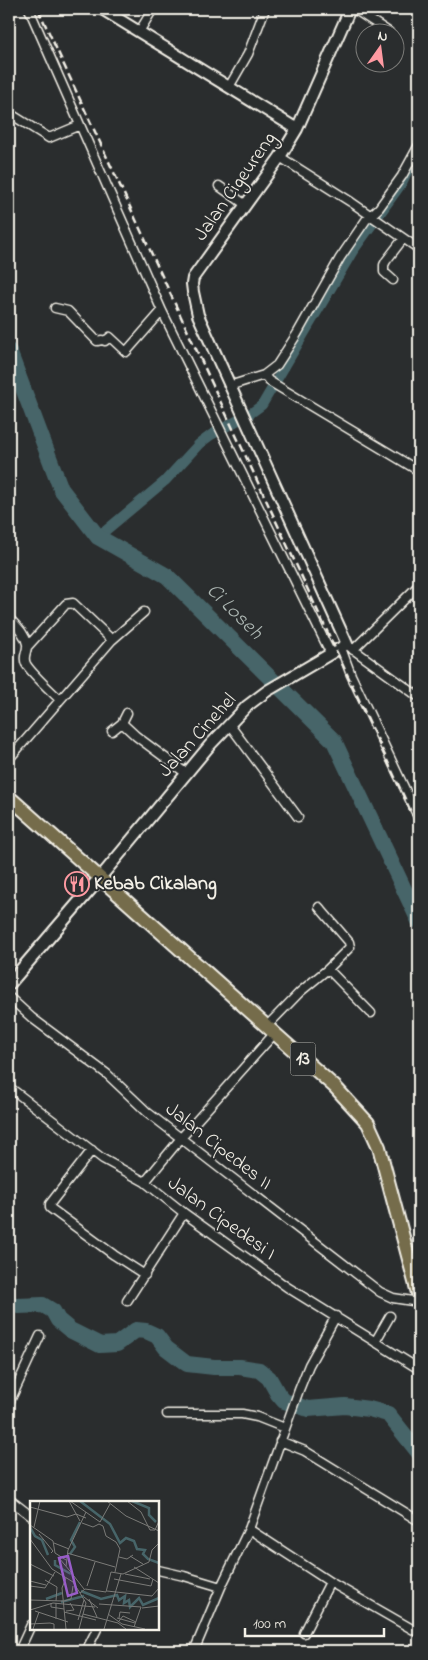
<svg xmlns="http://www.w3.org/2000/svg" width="428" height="1660" viewBox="0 0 428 1660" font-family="'Indie Flower',sans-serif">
	<rect width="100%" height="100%" fill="#2a2d2e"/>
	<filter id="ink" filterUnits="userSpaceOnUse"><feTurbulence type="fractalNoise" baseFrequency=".02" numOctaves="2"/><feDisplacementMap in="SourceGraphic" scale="10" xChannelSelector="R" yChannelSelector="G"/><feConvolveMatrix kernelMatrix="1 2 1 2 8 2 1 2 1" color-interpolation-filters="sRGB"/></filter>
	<g filter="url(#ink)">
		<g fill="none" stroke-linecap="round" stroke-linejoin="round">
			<path stroke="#476569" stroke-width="10" d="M98 537 165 481 199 444 211 435 251 413 262 405 353 251 402 183 408 170"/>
			<path stroke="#476569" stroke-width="16" d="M9 351 61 489 98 537 167 576 334 741 419 921
				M9 1303 18 1306 43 1305 53 1311 58 1320 70 1330 100 1345 117 1344 136 1330 146 1331 157 1336 166 1348 187 1364 214 1367H240L259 1370 269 1378 278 1394 284 1401 308 1409 345 1406 369 1409 388 1414 419 1453"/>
			<defs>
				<path id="minor" d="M29 9 162 311 331 654
					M354 9 389 32
					M139 32 153 9
					M229 87 248 54 265 9
					M9 113 49 138 80 125
					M280 157 351 202 419 249
					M219 186 246 205
					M393 280 384 272V265L386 261 403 239
					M55 308 68 311 97 341 102 340 105 341 110 337 126 352 162 311
					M264 375 269 381 419 471
					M229 386 264 375 277 365 297 334 340 258 366 220 379 208 402 176 419 145
					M9 618C16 626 25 633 27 644 28 652 22 656 26 664 32 674 50 690 59 699
					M27 647 66 604 73 603 112 640
					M350 647 419 697
					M341 648 351 675 419 819
					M353 650 419 585
					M122 723 136 736 187 774
					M229 724 298 817
					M112 731 122 723 127 713
					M9 759 112 640 144 612
					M9 811 16 803
					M328 969 371 1013
					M9 997 32 1018 107 1074 147 1112 380 1292 393 1298 419 1302
					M266 1027 300 992 328 969 350 947 349 942 319 907
					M9 1087 103 1159 145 1182 184 1213 287 1287 419 1369
					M92 1150 50 1204V1208L114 1255 145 1275
					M145 1182 181 1138 274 1034
					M127 1301 184 1213
					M375 1342 390 1316
					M9 1403 40 1336
					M167 1414H242L257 1417 285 1428
					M280 1441 305 1451 419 1521
					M9 1499 31 1516
					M249 1529 330 1582 419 1633
					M158 1570 184 1576 221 1587
					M304 1633 330 1582
					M19 1651 31 1625
					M86 1651 97 1629
					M194 1651 221 1587 249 1529 299 1390 309 1365 336 1316"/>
				<path id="tertiary" d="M102 9 297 129
					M99 879 210 745 247 706 267 691 347 644 198 315 193 292 192 284 193 278 280 157 297 129 350 9"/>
				<path id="secondary" d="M9 984 99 879"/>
				<path id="trunk" d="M9 797 335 1087 368 1123 379 1147 419 1297"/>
			</defs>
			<use href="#minor" stroke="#f4f1e8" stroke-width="11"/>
			<use href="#tertiary" stroke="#f4f1e8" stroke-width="14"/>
			<use href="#secondary" stroke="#f4f1e8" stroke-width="15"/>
			<use href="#trunk" stroke="#f4f1e8" stroke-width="16"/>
			<use href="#minor" stroke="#2a2d2e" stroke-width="8"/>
			<use href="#tertiary" stroke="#2a2d2e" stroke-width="10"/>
			<use href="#secondary" stroke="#2a2d2e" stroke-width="11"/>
			<use href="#trunk" stroke="#746c4b" stroke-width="12"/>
			<path stroke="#f4f1e8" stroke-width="2.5" stroke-dasharray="8 4" stroke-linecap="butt" d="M38 9 419 829"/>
		</g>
	</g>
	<defs>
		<symbol id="restaurant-ring" viewBox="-11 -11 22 22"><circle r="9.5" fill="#2a2d2e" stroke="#ff9aa2" stroke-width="1.5"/><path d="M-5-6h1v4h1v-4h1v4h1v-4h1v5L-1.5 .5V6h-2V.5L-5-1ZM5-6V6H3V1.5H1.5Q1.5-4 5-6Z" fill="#ff9aa2"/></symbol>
	</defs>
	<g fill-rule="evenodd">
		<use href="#restaurant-ring" x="63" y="870" width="28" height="28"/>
	</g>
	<g text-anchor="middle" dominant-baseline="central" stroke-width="4" stroke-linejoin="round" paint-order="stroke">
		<rect fill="#2a2d2e" stroke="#b7b6b0" stroke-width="1" x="290.5" y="1042.5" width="25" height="33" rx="4"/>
		<g font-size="19" font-weight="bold" fill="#f4f1e8">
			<text x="303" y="1059">13</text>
		</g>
		<g font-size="20" fill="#f4f1e8" stroke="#2a2d2e">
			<text transform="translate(236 187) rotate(-55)">Jalan Cigeureng</text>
			<text transform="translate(198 736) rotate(-48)">Jalan Cinehel</text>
			<text transform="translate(218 1147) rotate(38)">Jalan Cipedes II</text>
			<text transform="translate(221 1219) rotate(36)">Jalan Cipedesi I</text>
		</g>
		<g font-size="20" font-weight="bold" fill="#f4f1e8" stroke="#2a2d2e" text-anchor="start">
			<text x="94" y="884">Kebab Cikalang</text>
		</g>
		<g font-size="21" font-style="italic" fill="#afb9b5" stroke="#2a2d2e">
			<text transform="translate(234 612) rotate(45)">Ci Loseh</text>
		</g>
	</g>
	<g transform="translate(30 1501)">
		<rect width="129" height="129" fill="#2a2d2e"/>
		<path fill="none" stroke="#476569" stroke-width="2.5" d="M50 0 80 23 90 42 96 37 104 40 107 48 115 49 113 53 118 58 129 62M102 0 119 7V14L126 21M0 26 5 35 12 39 18 54M40 53 45 46 41 39 50 21M25 59V64L41 73M51 90 71 98 87 94 89 99 95 95 94 102 99 99 100 106 109 97 113 104 129 97M16 98 32 92M31 101 54 95"/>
		<path fill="none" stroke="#7b7b78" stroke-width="1" d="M39 0 50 20M40 0 70 21M77 0 96 15 129 30M97 0 111 11 120 29H125L129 20M0 6 37 16 46 13 56 17M70 21 80 3M52 22 63 26 69 23 73 25 76 35 86 41 90 48 85 71M0 24 23 40 25 52 36 59M4 26 10 0M9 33 23 50 21 52M0 38 22 68 43 81 50 92M24 42 39 48M37 52 85 66M100 55 113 63M89 56 97 58 103 54M29 57 40 70M0 63 24 75M36 65 38 49 56 11M104 66 129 82M40 70 54 88M95 73 120 78M36 77 32 87 36 128M84 78 121 85 123 78M15 79 27 86 26 100M0 80 16 84M0 85 15 87 25 71M57 85 65 61M77 90 122 95 129 87M50 92 55 88 76 91 81 71 93 73 119 61 122 49 129 42M54 96 68 107M59 98 67 116M0 99 33 100M34 100 41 98 43 85M21 102V106L34 108M69 103 111 106 104 126M112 107 129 105M0 109 23 102 65 106M5 110 38 121M36 110 44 109 40 102M34 111 66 119M53 113 88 122 96 128M78 113 92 123 115 128M87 117 105 122M89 117 90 111 100 112M26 118V102M48 119 54 99M89 120 93 115 106 121M0 123 20 122 24 123V128M3 128 9 111M49 128 56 102 50 92M74 128 91 73"/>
		<path fill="#995dc9" fill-opacity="0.15" stroke="#995dc9" stroke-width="2.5" d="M38 55 47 92 38 95 29 57Z"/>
		<rect width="129" height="129" fill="none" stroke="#f4f1e8" stroke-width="2.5"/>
	</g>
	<rect width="428" height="1660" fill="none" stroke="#2a2d2e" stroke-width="30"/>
	<rect x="15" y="15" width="398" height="1630" fill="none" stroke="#f4f1e8" stroke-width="2" filter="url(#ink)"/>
	<g transform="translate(380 48) rotate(14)"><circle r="24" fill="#2a2d2e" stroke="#7b7b78"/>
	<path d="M0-4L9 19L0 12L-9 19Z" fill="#ff9aa2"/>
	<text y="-8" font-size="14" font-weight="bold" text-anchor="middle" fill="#f4f1e8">N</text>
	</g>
	<path d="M245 1628v8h139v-8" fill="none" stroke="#f4f1e8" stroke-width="2.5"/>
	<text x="253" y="1628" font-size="15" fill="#f4f1e8" stroke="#2a2d2e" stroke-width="4" paint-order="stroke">100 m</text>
</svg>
